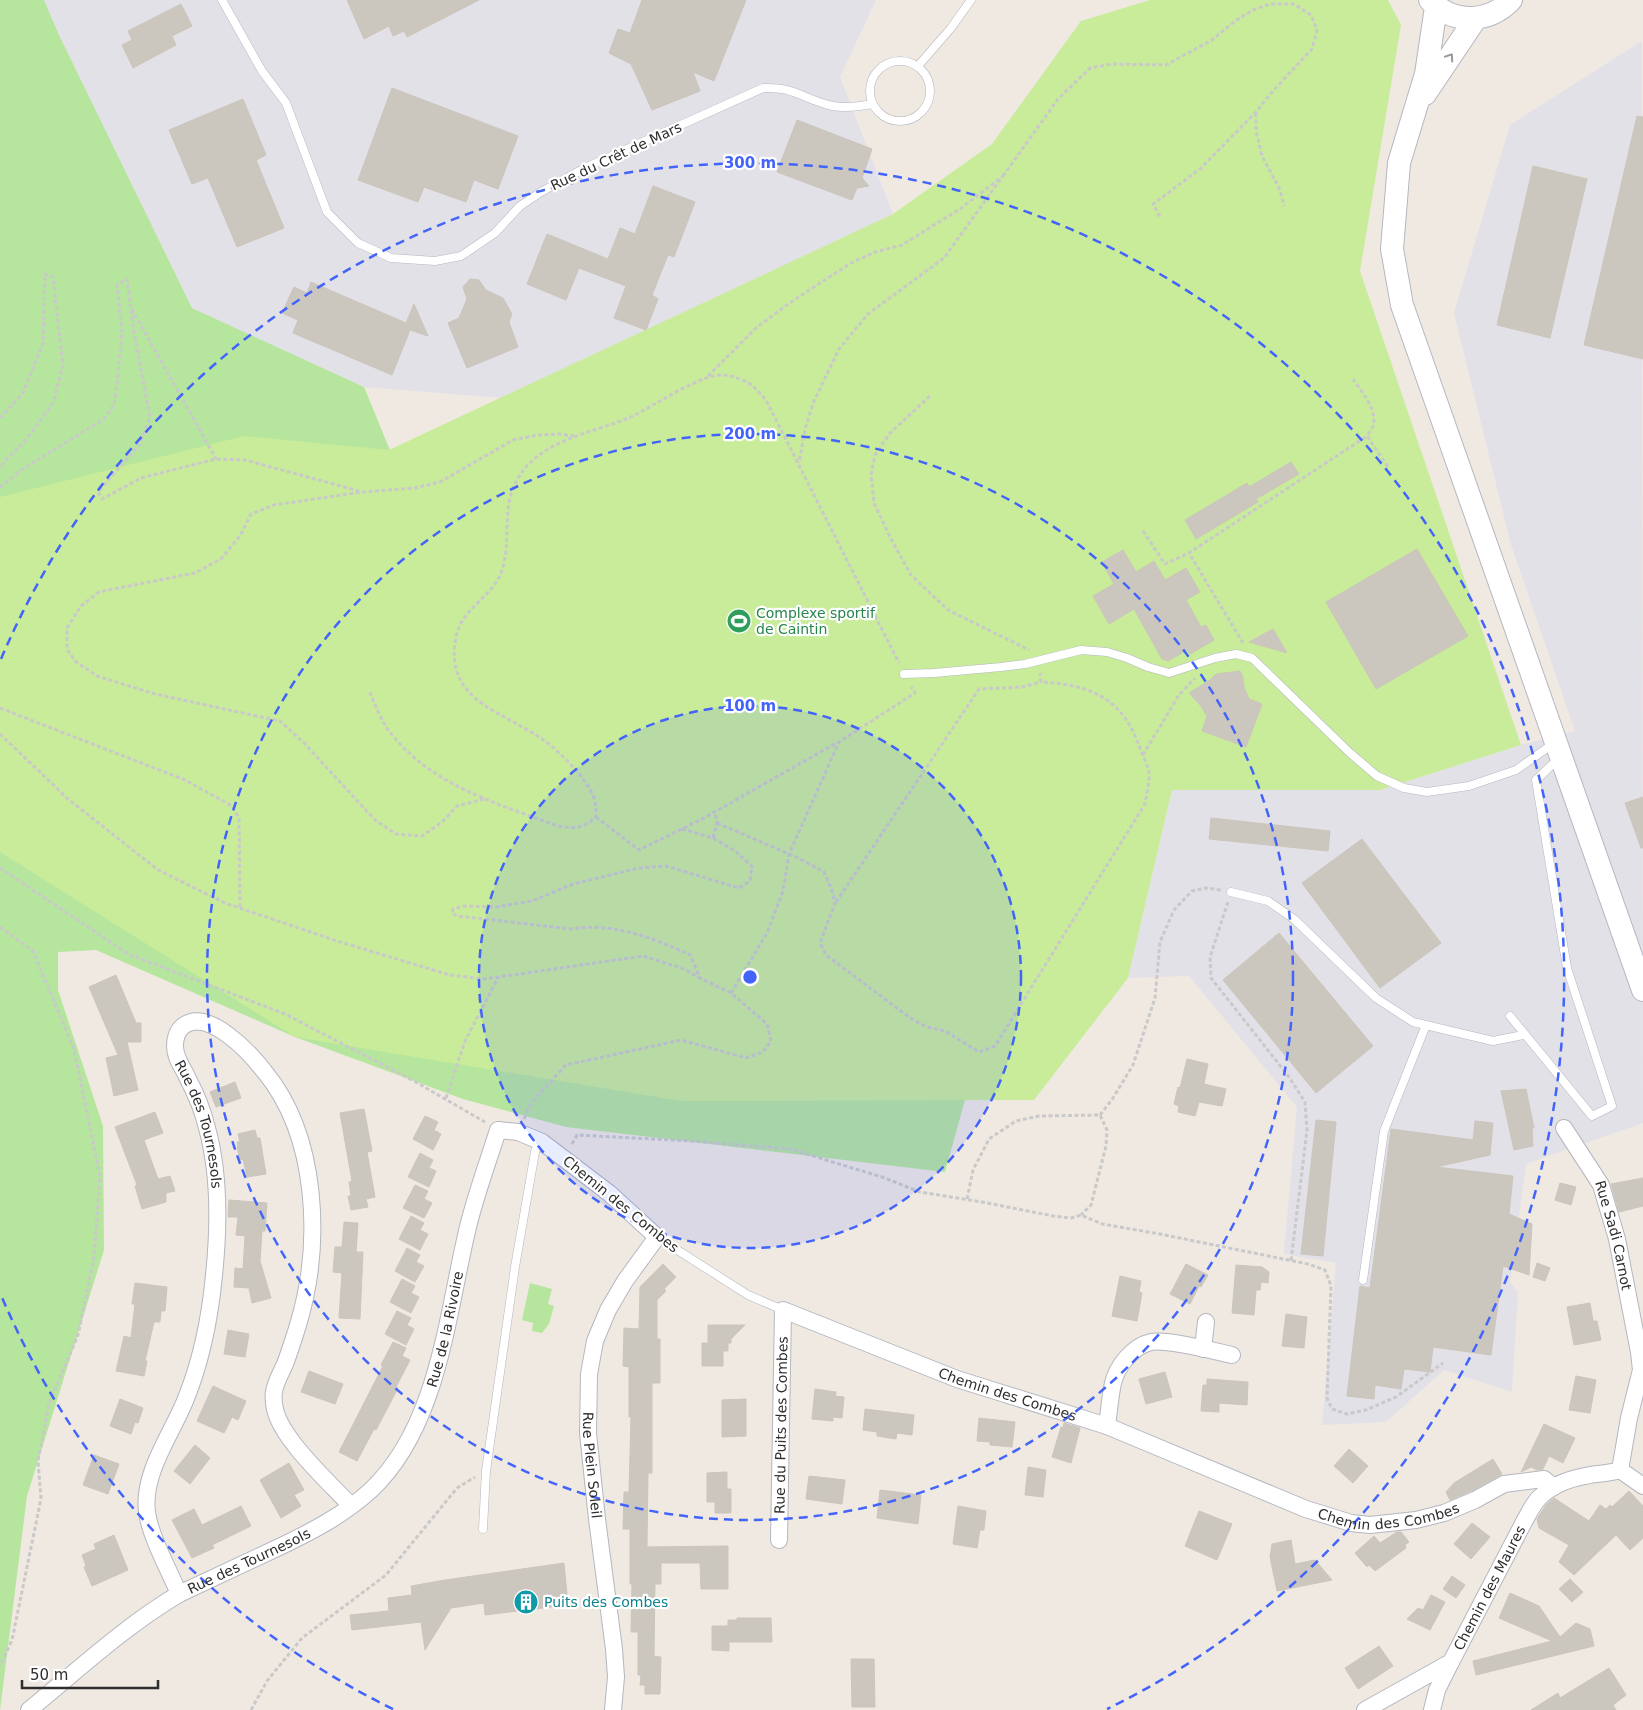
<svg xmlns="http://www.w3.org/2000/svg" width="1643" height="1710" viewBox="0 0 1643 1710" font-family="'DejaVu Sans',sans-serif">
	<rect width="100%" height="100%" fill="#efe9e1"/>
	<path fill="#e3e1e8" d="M44 0H876L840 77 893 214 502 398 364 387 192 308 59 35Z
		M1642 41 1643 1123 1526 1164 1510 1282 1518 1292 1512 1392 1444 1370 1386 1422 1322 1425 1336 1263 1284 1254 1297 1107 1189 976 1128 978 1172 790H1380L1521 745 1575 731 1511 545 1454 313 1510 125Z"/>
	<path fill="#b6e59e" d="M0 0H44L59 35 192 308 364 387 520 767 975 1064 945 1172 566 1127 463 1099 295 1037 96 950 58 952V990L103 1126 104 1250 27 1496 0 1710Z
		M530 1283 552 1289 548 1304 554 1306 549 1324 542 1333 532 1331 533 1323 522 1320Z"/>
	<path fill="#c9ec9a" d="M1150 0H1388L1401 25 1360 271 1521 745 1380 790H1172L1128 978 1034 1100 681 1101 295 1037 0 852V497L244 436 389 450 893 214 992 144 1081 21Z"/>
	<path fill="#cbc7bf" stroke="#cbc5ba" d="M347 0H479L407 37 404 31 393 36 389 26 364 39Z
		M642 0H746L714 81 693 72 700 91 652 110 631 64 609 53 618 29 630 33Z
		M181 4 192 26 172 36 176 45 133 68 122 45 132 40 128 31Z
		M392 88 518 136 498 189 474 180 466 202 424 187 418 202 358 180Z
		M243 99 266 155 256 160 284 228 237 247 208 178 192 184 169 130Z
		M1637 116 1643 117V359L1584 345Z
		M797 120 872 149 862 178 869 186 857 188 852 200 777 172Z
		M1533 166 1587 179 1550 338 1497 325Z
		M653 186 695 202 674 257 668 255 652 295 658 299 646 330 614 318 626 286 579 268 566 300 527 284 547 234 608 259 620 228 635 234Z
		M470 279 479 280 486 290 503 298 512 314 509 322 518 347 467 368 448 323 459 318 467 299 463 287Z
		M311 282 406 323 414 304 428 336 410 330 392 375 293 333 298 320 282 313 294 287 307 293Z
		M1291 462 1299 474 1256 499 1258 502 1196 539 1185 520 1247 483 1249 487Z
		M1417 549 1468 636 1376 689 1326 602Z
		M1123 550 1136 572 1154 561 1165 580 1186 568 1200 592 1186 600 1201 627 1206 625 1214 640 1190 654 1187 650 1168 661 1162 659 1134 609 1109 624 1093 596 1114 584 1102 562Z
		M1273 629 1287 653 1249 642Z
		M1240 671 1243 677 1244 687 1249 699 1262 704 1246 747 1202 731 1207 716 1201 706 1189 693 1210 680 1216 674Z
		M1643 797V848H1641L1625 803Z
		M1211 818 1330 831 1328 851 1209 839Z
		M1362 839 1441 943 1380 988 1302 883Z
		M1279 933 1373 1046 1316 1093 1223 980Z
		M116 975 136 1023H141V1042H127L138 1090 114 1096 106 1058 118 1055 89 987Z
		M1187 1059 1208 1064 1204 1084 1226 1089 1222 1106 1199 1102 1195 1116 1178 1112 1179 1106 1174 1104 1178 1087 1180 1088Z
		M235 1082 241 1098 216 1107 210 1092Z
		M1526 1089 1534 1128H1532L1533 1146 1514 1150 1501 1091Z
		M364 1109 372 1151 367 1152 375 1197 366 1199 368 1207 351 1210 348 1196H351L349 1182 352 1181 340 1113Z
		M155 1112 163 1133 144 1140 158 1179 170 1176 175 1191 166 1193V1202L142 1209 135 1186 137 1185 115 1127Z
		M425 1116 438 1122 434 1130 441 1134 433 1150 413 1139Z
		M1316 1120 1336 1122 1323 1256 1301 1254Z
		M1475 1121 1493 1123 1490 1155 1436 1167 1513 1176 1509 1214 1532 1224 1529 1275 1503 1266 1491 1355 1433 1347 1430 1372 1404 1369 1401 1389 1375 1385 1374 1399 1347 1396 1360 1286 1370 1288 1391 1129 1473 1140Z
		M255 1130 257 1138H260L266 1174 247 1177 243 1159 240 1160 238 1151 237 1142H240L238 1134Z
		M420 1153 433 1160 429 1168 436 1171 429 1187 408 1177Z
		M1643 1178V1206L1619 1212 1611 1184Z
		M1560 1183 1576 1187 1571 1205 1555 1200Z
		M415 1185 428 1191 424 1199 432 1203 424 1218 403 1208Z
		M229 1200 267 1203 265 1231H262L260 1261 271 1298 252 1303 249 1288 234 1287 235 1268 243 1269 245 1236 236 1235 238 1217H228Z
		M411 1216 424 1223 420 1230 428 1234 420 1250 399 1239Z
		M344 1222 358 1223 356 1252H363L360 1319 339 1318 342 1273 333 1272 335 1247H342Z
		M407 1248 420 1255 416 1262 424 1266 415 1282 395 1271Z
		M1537 1263 1550 1268 1545 1281 1533 1277Z
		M663 1264 676 1277 664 1289 666 1291 657 1300V1339H660V1383H652V1473H648L647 1547 728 1546V1589H701L700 1563H661V1584H655L654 1656 661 1657 660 1694H645V1685H640L641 1675H638V1632H631L632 1584H630V1529H623L624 1492H629L631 1417H629V1367L623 1366 624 1328 639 1329 640 1287Z
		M1186 1264 1208 1275 1201 1287 1199 1286 1190 1304 1170 1294Z
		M1236 1265 1262 1267 1269 1272 1268 1283 1261 1282 1260 1290H1256L1254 1315 1232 1313Z
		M1120 1276 1141 1281 1139 1292 1142 1293 1137 1321 1112 1316Z
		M402 1279 415 1286 411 1293 419 1297 411 1313 390 1302Z
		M135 1283 167 1287 165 1311H161L160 1322H154L145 1361H147L144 1376 116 1371 124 1336 131 1338 135 1304H132Z
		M1590 1303 1593 1321H1597L1601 1340 1574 1345 1567 1307Z
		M397 1311 411 1318 407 1325 414 1329 406 1345 385 1334Z
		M1286 1314 1307 1317 1304 1348 1282 1346Z
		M708 1325H745L731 1339V1343H728V1351H723V1366H702V1343H708Z
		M228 1330 249 1334 245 1357 224 1354Z
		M393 1342 406 1348 402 1356 410 1360 396 1387 398 1388 376 1430 374 1429 357 1461 339 1452 383 1366 381 1365Z
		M309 1371 343 1384 335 1404 301 1392Z
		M1165 1372 1172 1397 1146 1404 1139 1379Z
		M1576 1376 1596 1380 1590 1413 1569 1410Z
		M1207 1379 1248 1382 1247 1405 1219 1403V1412L1201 1411 1203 1385H1207Z
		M213 1386 246 1401 238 1420 232 1417 224 1433 197 1421Z
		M815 1389 836 1392 835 1396 844 1397 842 1418 833 1417V1421L812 1419Z
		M120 1399 143 1408 138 1423 135 1422 131 1434 110 1426Z
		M746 1399V1436L722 1437V1400Z
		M865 1409 914 1415 912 1435 897 1433 896 1439 877 1436V1432L863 1430Z
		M979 1418 1015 1422 1012 1447 990 1445V1442L977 1441Z
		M1064 1423 1080 1428 1071 1463 1052 1457 1061 1427 1063 1428Z
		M1544 1424 1575 1438 1563 1463 1549 1456 1543 1469 1537 1470 1531 1467 1521 1472Z
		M195 1445 210 1458 190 1484 174 1471Z
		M1349 1449 1368 1466 1353 1483 1334 1466Z
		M94 1455 119 1464 108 1494 83 1485Z
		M1493 1459 1502 1474 1471 1491 1450 1500 1446 1492 1454 1483Z
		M289 1463 304 1490 294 1495 301 1506 281 1518 260 1480Z
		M1028 1467 1046 1470 1043 1497 1025 1495Z
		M727 1472V1489H731V1513H715V1502H707V1473Z
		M809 1476 845 1480 842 1504 806 1499Z
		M880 1490 921 1495 918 1524 877 1518Z
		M1629 1491 1643 1506V1538L1630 1550 1616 1535 1574 1575 1559 1562 1569 1545 1539 1528 1537 1519 1540 1514 1546 1505 1554 1498 1589 1521 1600 1505 1606 1509 1610 1505 1612 1507Z
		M241 1506 251 1526 212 1545 214 1548 192 1558 172 1520 194 1509 202 1525Z
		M958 1506 986 1511 984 1530H980L977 1548 953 1544Z
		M1199 1511 1232 1524 1217 1560 1185 1546Z
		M1472 1523 1490 1537 1471 1559 1454 1544Z
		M1397 1532H1401L1409 1542 1405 1545 1406 1548 1375 1571 1369 1565 1367 1567 1355 1553 1374 1536 1380 1543Z
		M114 1535 128 1570 92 1586 84 1567 86 1566 82 1555 96 1549 94 1544Z
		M1291 1540 1295 1564 1315 1560 1332 1580 1277 1591 1270 1557 1272 1544Z
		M564 1563 568 1605 485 1615 484 1603 451 1608 425 1650 421 1622 352 1630 350 1615 389 1611 388 1598 412 1595 411 1586 445 1580Z
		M1452 1576 1465 1585 1456 1598 1443 1589Z
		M1570 1579 1583 1592 1572 1602 1559 1589Z
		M1510 1593 1539 1606 1560 1637 1576 1623 1590 1629 1594 1646 1476 1675 1473 1661 1552 1641 1499 1618Z
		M1431 1595 1445 1602 1430 1630 1407 1619 1418 1608 1423 1610Z
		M737 1618H771L772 1642H729V1651L712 1650V1626H728V1620H737Z
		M1379 1646 1393 1666 1358 1689 1345 1668Z
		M851 1659H874L875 1707H852Z
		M1609 1668 1626 1695 1613 1705 1616 1710H1531L1558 1693 1560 1698Z"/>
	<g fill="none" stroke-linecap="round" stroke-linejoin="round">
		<defs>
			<path id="lane" d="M222 0 262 71 286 103 327 212 358 243 391 258 435 261 461 256 495 233 520 206 541 192 585 168 763 88C792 87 797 95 822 103 837 109 857 107 872 104
				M870 91a30 30 0 1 1 60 0a30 30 0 1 1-60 0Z
				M918 66 951 28 971 0
				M904 674 934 673 1001 667 1025 664 1081 650 1107 652 1127 658 1148 667 1169 673 1215 658 1236 654 1252 658 1350 753 1377 776 1404 788 1427 792 1469 786 1516 770 1554 743
				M1231 892 1268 901 1294 919 1376 998 1413 1022 1493 1041 1523 1035
				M1510 1016 1592 1116 1612 1106 1567 968 1536 780 1558 759
				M657 1237 748 1295 783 1310
				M1363 1280 1384 1131 1426 1025
				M483 1529 486 1471 515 1267 535 1152 539 1141"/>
			<g id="street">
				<path id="s1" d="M1564 1128 1601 1185 1617 1239 1639 1352 1641 1370 1629 1418 1620 1470"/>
				<path d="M1203 1349 1206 1322"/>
				<path d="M1107 1426C1109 1412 1110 1397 1113 1383 1117 1366 1133 1346 1151 1342 1167 1339 1214 1351 1232 1355"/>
				<path id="s2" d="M351 1506C330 1483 281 1439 275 1409 274 1405 273 1396 274 1392 275 1383 281 1373 285 1364 290 1351 294 1338 298 1325 322 1246 319 1137 264 1071 250 1053 208 1007 183 1026 177 1031 175 1038 175 1046 175 1059 183 1067 188 1079 196 1094 203 1111 207 1128 220 1175 219 1227 214 1275 210 1318 201 1362 185 1401 171 1435 142 1474 147 1512 150 1536 169 1570 179 1594 211 1579 243 1564 275 1549 309 1533 344 1515 371 1490 439 1426 447 1313 468 1227 476 1194 488 1162 498 1130L518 1132 542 1142 609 1193 657 1237 625 1281 608 1310 595 1341 589 1374 588 1433 597 1519 614 1649 616 1677 613 1710"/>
				<path id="s3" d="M779 1540 783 1310 957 1379 1107 1426 1306 1509 1351 1523 1370 1525 1416 1520 1444 1513 1475 1500 1504 1484 1544 1479 1554 1487"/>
				<path d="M29 1710C78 1670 125 1626 179 1594"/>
				<path id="s4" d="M1365 1710 1451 1662 1526 1518C1530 1511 1534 1503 1539 1498 1551 1486 1569 1479 1585 1476 1597 1473 1608 1474 1620 1470L1643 1486"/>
				<path d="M1432 1710 1437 1690 1451 1662"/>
			</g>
			<path id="secondary" d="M1430 0C1452 24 1488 24 1511 0
				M1436 7 1426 74 1399 163 1392 249 1402 305 1643 990
				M1425 94 1476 18"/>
		</defs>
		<use href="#lane" stroke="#b4b7c1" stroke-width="9"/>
		<use href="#street" stroke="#b4b7c1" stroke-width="18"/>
		<use href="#secondary" stroke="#b4b7c1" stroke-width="24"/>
		<path stroke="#c9c9c9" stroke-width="3" stroke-dasharray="4 2.5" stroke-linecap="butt" d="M1256 113V131L1262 156 1280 190 1284 206
			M1003 176 1058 99 1090 68 1112 64 1166 65 1212 40 1235 21 1253 10 1270 4H1294L1311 15 1317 30 1312 49 1272 92 1256 112 1200 169 1153 204 1160 217
			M132 309 216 459
			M708 376 757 327 794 300 851 263 875 252 902 245 960 209 1003 176 944 258 868 314 839 349 814 401 805 429 799 463
			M1353 379C1361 391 1378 410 1373 426 1372 429 1369 433 1367 436
			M930 396 890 433 875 455 871 474 874 503 890 537 911 575 948 610 1029 650
			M0 418 23 393 43 343 45 274 53 277 63 366 53 403 25 441 4 462 0 469
			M0 487 21 470 104 419 114 405 117 385 122 332 117 285 127 279 134 333 150 417 140 444 98 492 102 499 141 478 216 459 245 460 359 491
			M1143 531 1165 564 1189 553
			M1243 643 1189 553 1367 436 1388 467
			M370 692C376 707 382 724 393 736 434 786 500 805 558 826 574 829 584 828 596 817 596 812 596 807 595 802 593 791 583 779 576 770 564 757 551 744 536 735 495 709 444 697 456 637 461 609 491 598 501 573 511 546 503 518 512 491 530 440 590 435 633 416 639 413 646 409 653 405 669 396 703 375 721 375 731 375 742 379 750 384 756 388 761 395 766 400L899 663
			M0 708 185 780 232 806 239 818 240 908
			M0 734 68 799 158 870 225 903 337 941 450 975 485 979 643 956 682 968 700 978 690 955C654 938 612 922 572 929L457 916 452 913 453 909 465 906 496 907 532 901 573 884 639 868 666 866 739 888 750 881 752 866 735 851 713 838
			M1143 755 1179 695 1195 678
			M484 799 457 806 442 822 422 836 396 834 375 820 304 743 280 721 155 694 97 676 75 661 67 649V628L81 606 99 592 195 573 221 559 240 536 251 514 274 505 362 492 415 488 440 482 513 440 538 435 559 434 574 436
			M596 817 639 850 704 818 838 742
			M717 823 796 857 824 872 831 888 835 903 820 943 826 955 910 1018 927 1027 945 1031 979 1052 995 1046 1145 804C1146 795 1150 782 1149 773 1148 766 1144 758 1141 751 1124 699 1093 685 1041 682L1040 673
			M682 829 713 838 717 823 715 812
			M0 868 128 954 285 1014 414 1081 485 1122
			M836 902 979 689 1022 687 1041 682
			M1228 902 1210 957 1211 978 1289 1077 1305 1102 1307 1130 1291 1261
			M0 927 33 951 74 1049 100 1176 94 1258 78 1335 49 1404 38 1461 41 1499 12 1640 0 1666
			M731 993 767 933 783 891 789 854 839 742 915 693 911 687
			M446 1098 465 1041 498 978
			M1100 1115 1113 1098 1133 1065 1155 998 1160 942 1174 910 1192 891 1206 888 1221 890
			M524 1119 531 1103 566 1065 681 1040 746 1058 763 1052 771 1041 767 1024 731 993 700 978
			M572 1144 577 1135 690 1141 790 1149 882 1177 920 1192 982 1202 1053 1216 1071 1218 1081 1215 1102 1224 1160 1234 1308 1264 1325 1270 1331 1286 1327 1398 1332 1409 1347 1414 1366 1410 1396 1397 1443 1363
			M967 1199 973 1170 989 1139 1016 1121 1039 1116 1100 1115 1107 1130 1106 1146 1091 1205 1081 1215
			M251 1710 267 1681 302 1638 386 1575 457 1488 475 1477"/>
		<use href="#lane" stroke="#fff" stroke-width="8"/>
		<use href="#street" stroke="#fff" stroke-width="16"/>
		<use href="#secondary" stroke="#fff" stroke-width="22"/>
	</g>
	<defs><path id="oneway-chevron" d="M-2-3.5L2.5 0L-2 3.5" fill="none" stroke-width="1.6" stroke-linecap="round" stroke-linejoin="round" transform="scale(1.25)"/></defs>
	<use stroke="#969696" href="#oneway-chevron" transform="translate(1450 57) rotate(-56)"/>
	<circle cx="750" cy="977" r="271" fill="#4264fb" fill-opacity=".12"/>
	<g fill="none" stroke="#4264fb" stroke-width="2.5" stroke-dasharray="9 6">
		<circle cx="750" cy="977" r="271"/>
		<circle cx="750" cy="977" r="543"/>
		<path d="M393 1709A814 814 0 0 1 1 1295M1 659A814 814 0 1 1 1107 1709"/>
	</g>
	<defs>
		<symbol id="stadium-disc" viewBox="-11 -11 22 22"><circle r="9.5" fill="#2e9e5b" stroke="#fff"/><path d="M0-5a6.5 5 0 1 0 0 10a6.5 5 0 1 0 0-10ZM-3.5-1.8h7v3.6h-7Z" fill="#fff"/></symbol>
		<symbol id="building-disc" viewBox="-11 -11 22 22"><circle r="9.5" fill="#0f9aa8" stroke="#fff"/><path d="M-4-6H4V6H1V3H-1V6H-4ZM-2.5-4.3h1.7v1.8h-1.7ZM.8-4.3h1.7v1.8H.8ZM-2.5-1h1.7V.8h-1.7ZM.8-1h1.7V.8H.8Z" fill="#fff"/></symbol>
	</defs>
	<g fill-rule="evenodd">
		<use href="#stadium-disc" x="725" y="607" width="28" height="28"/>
		<use href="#building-disc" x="512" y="1588" width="28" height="28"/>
	</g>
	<g text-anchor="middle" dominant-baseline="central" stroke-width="4.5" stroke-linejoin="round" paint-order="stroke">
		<g font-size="14" fill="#2e2e2e" stroke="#fff">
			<text transform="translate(616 156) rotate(-25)">Rue du Crêt de Mars</text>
			<text stroke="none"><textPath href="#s2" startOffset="684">Rue des Tournesols</textPath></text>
			<text transform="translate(621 1204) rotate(39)">Chemin des Combes</text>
			<text stroke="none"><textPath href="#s1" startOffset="120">Rue Sadi Carnot</textPath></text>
			<text stroke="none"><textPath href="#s2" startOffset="1574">Rue de la Rivoire</textPath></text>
			<text stroke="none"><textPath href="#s3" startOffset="470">Chemin des Combes</textPath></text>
			<text stroke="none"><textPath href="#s3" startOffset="115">Rue du Puits des Combes</textPath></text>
			<text stroke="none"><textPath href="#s2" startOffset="2222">Rue Plein Soleil</textPath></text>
			<text stroke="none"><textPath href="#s3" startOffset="875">Chemin des Combes</textPath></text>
			<text stroke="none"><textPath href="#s2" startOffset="1252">Rue des Tournesols</textPath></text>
			<text stroke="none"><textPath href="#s4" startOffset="182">Chemin des Maures</textPath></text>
		</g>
		<g font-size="14" fill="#27864d" stroke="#fff" text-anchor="start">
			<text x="756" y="613">Complexe sportif<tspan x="756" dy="16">de Caintin</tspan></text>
		</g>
		<g font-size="14" fill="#0d838f" stroke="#fff" text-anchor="start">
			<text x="544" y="1602">Puits des Combes</text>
		</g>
	</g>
	<circle cx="750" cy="977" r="8" fill="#4264fb" stroke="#fff" stroke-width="2.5"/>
	<g font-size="15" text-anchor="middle" font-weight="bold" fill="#4264fb" stroke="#fff" stroke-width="4.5" stroke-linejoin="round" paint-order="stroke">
		<text x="750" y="168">300 m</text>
		<text x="750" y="439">200 m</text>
		<text x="750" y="711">100 m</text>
	</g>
	<path d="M22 1680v8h136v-8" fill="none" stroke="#2e2e2e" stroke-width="2.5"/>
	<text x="30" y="1680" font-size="15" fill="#2e2e2e" stroke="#ffffff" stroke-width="4" paint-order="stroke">50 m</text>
</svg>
